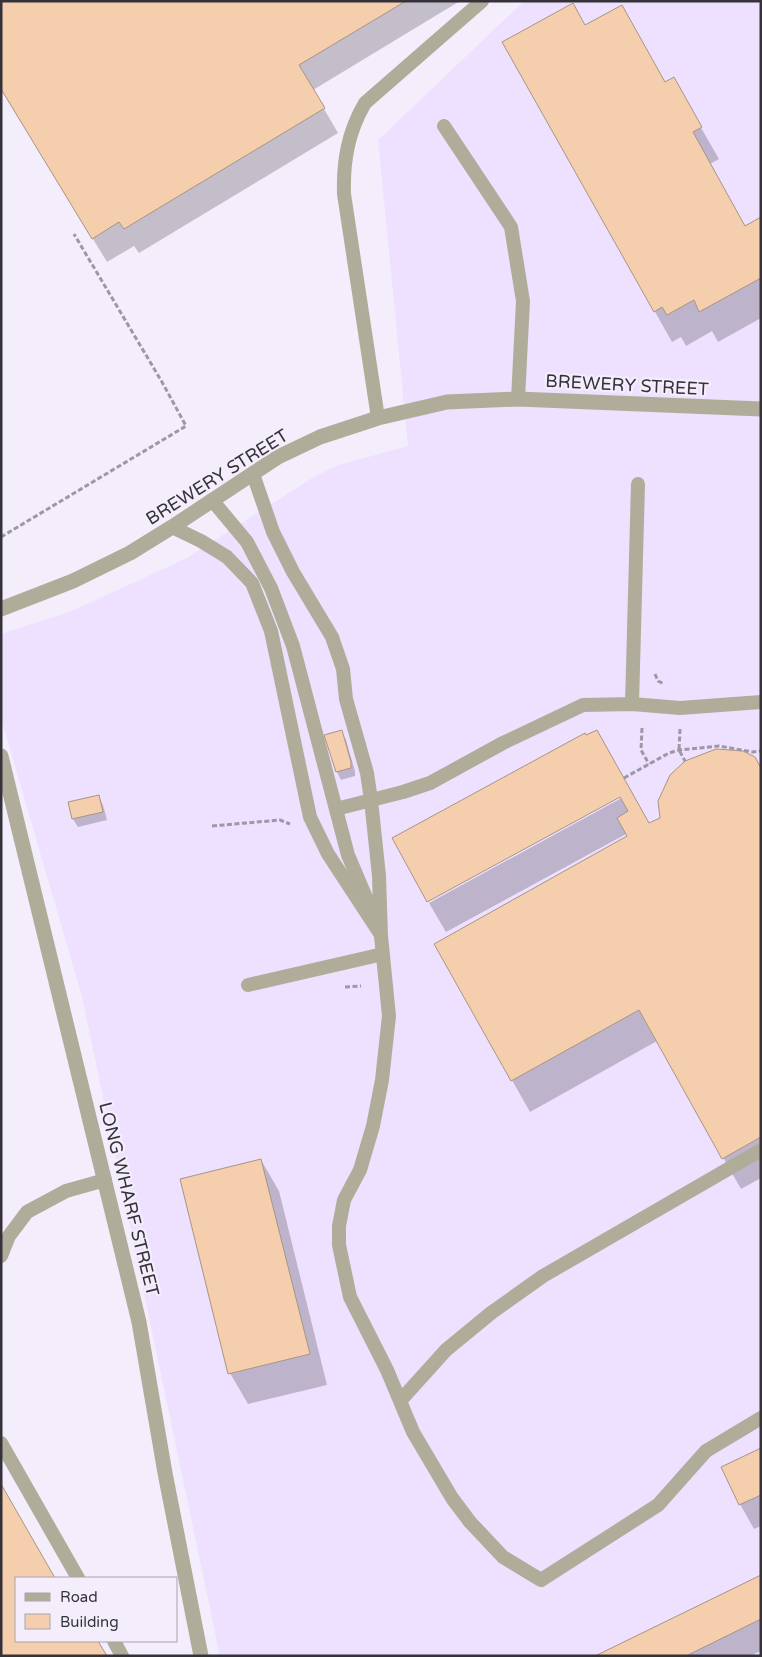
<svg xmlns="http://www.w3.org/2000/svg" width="762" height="1657" viewBox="0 0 762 1657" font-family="'Varela Round',sans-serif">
	<rect width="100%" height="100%" fill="#f4eefc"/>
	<path fill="#ede1ff" d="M524 1H761V1656H217L219 1652 82 997 1 718V634L72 611 185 559 317 475 339 465 408 446 378 140Z"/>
	<path fill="#0003" d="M1 1H460L313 90 338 133 139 253 134 246 107 262 1 88Z
		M585 27 665 84 673 79 719 159 710 164 745 227 761 218V318L718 342 712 331 686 346 681 337 672 342 504 43Z
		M341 732 346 740 355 771V776L341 780 337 772Z
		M584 735 649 825 761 770V1178L741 1189 657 1041 530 1112 435 944 629 836 628 833 446 932 429 903 627 795Z
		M98 796 103 805 107 820 78 827 73 819 70 803Z
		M261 1160 279 1191 327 1385 248 1404 230 1373Z
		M761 1449V1526L754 1529 740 1504Z
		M1 1487 54 1578H16V1641H97L105 1656H1Z
		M761 1576V1651L750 1656H598Z"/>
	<path fill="#f5cead" stroke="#a89484" d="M1 1H406L299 65 325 108 124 229 119 222 92 239 1 89Z
		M573 3 585 25 622 5 665 82 674 77 702 127 693 132 745 226 761 217V278L699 312 694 300 667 315 662 307 654 312 502 42Z
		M342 730 351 762V768L336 772 324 735Z
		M597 730 649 823 660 818 658 801 670 775 685 761 716 749 743 751 755 757 761 768V1137L722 1159 639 1010 511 1081 434 944 627 836 617 818 628 811 620 797 427 902 392 838 585 733 586 735Z
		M99 795 103 812 72 819 68 802Z
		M261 1159 310 1354 228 1374 180 1179Z
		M761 1448V1495L739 1505 721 1467Z
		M1 1484 55 1578H16V1641H98L107 1656H1Z
		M761 1575V1619L686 1656H595Z"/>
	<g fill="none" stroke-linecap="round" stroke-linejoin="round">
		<path stroke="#9d98a4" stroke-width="3" stroke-dasharray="5 2.5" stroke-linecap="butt" d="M1 537 186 426 162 382 74 234
			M655 674 658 681 664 684
			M642 728 641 750 649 764
			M680 729 679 750 685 761
			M624 778 669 753 679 750 719 746 753 752 761 751
			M212 826 280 820 290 824
			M345 987 361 986"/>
		<path stroke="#afad99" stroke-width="14" d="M444 126 511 227 523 301 518 399
			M378 418 344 194C343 161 348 132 365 103L482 1
			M253 474 273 532 293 572 332 637 343 669 346 699 367 773 371 800 379 876 381 936 389 1016 382 1080 373 1126 360 1170 344 1200 339 1226V1245L350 1297 387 1370 413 1432 452 1498 470 1522 503 1557 541 1580 658 1505 706 1451 761 1418
			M212 500 247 542 271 588 293 646 348 855 370 907
			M172 527 201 541 227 557 252 583 271 631 310 817 328 854 381 935
			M632 704 638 484
			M336 809 403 792 430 783 503 743 583 705 632 704 680 708 761 702
			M248 985 383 954
			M1 1256 9 1236 27 1212 66 1191 105 1180
			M400 1401 446 1350 491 1313 543 1276 761 1150
			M1 1443 78 1578
			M114 1641 122 1656"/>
		<path stroke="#afad99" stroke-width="15" d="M1 609 73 581 130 553 172 527 278 457 320 437 378 418 447 402 518 399 761 409
			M1 756 139 1322 165 1473 201 1656"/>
	</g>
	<g text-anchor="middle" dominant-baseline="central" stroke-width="4.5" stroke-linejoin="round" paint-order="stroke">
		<g font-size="18" fill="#35323a" stroke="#f4eefc">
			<text transform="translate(627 385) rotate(3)">BREWERY STREET</text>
			<text transform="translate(217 477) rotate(-32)">BREWERY STREET</text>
			<text transform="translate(129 1199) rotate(76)">LONG WHARF STREET</text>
		</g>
	</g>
	<rect width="762" height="1657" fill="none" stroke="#35323a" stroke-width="5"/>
	<rect x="15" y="1577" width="162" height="65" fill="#f4eefc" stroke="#a8a3ae"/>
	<rect x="25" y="1593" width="25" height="8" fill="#afad99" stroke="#a8a3ae"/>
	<text x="60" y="1602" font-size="15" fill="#35323a">Road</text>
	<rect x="25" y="1614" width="25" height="15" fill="#f5cead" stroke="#a8a3ae"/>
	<text x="60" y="1627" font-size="15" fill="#35323a">Building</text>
</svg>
